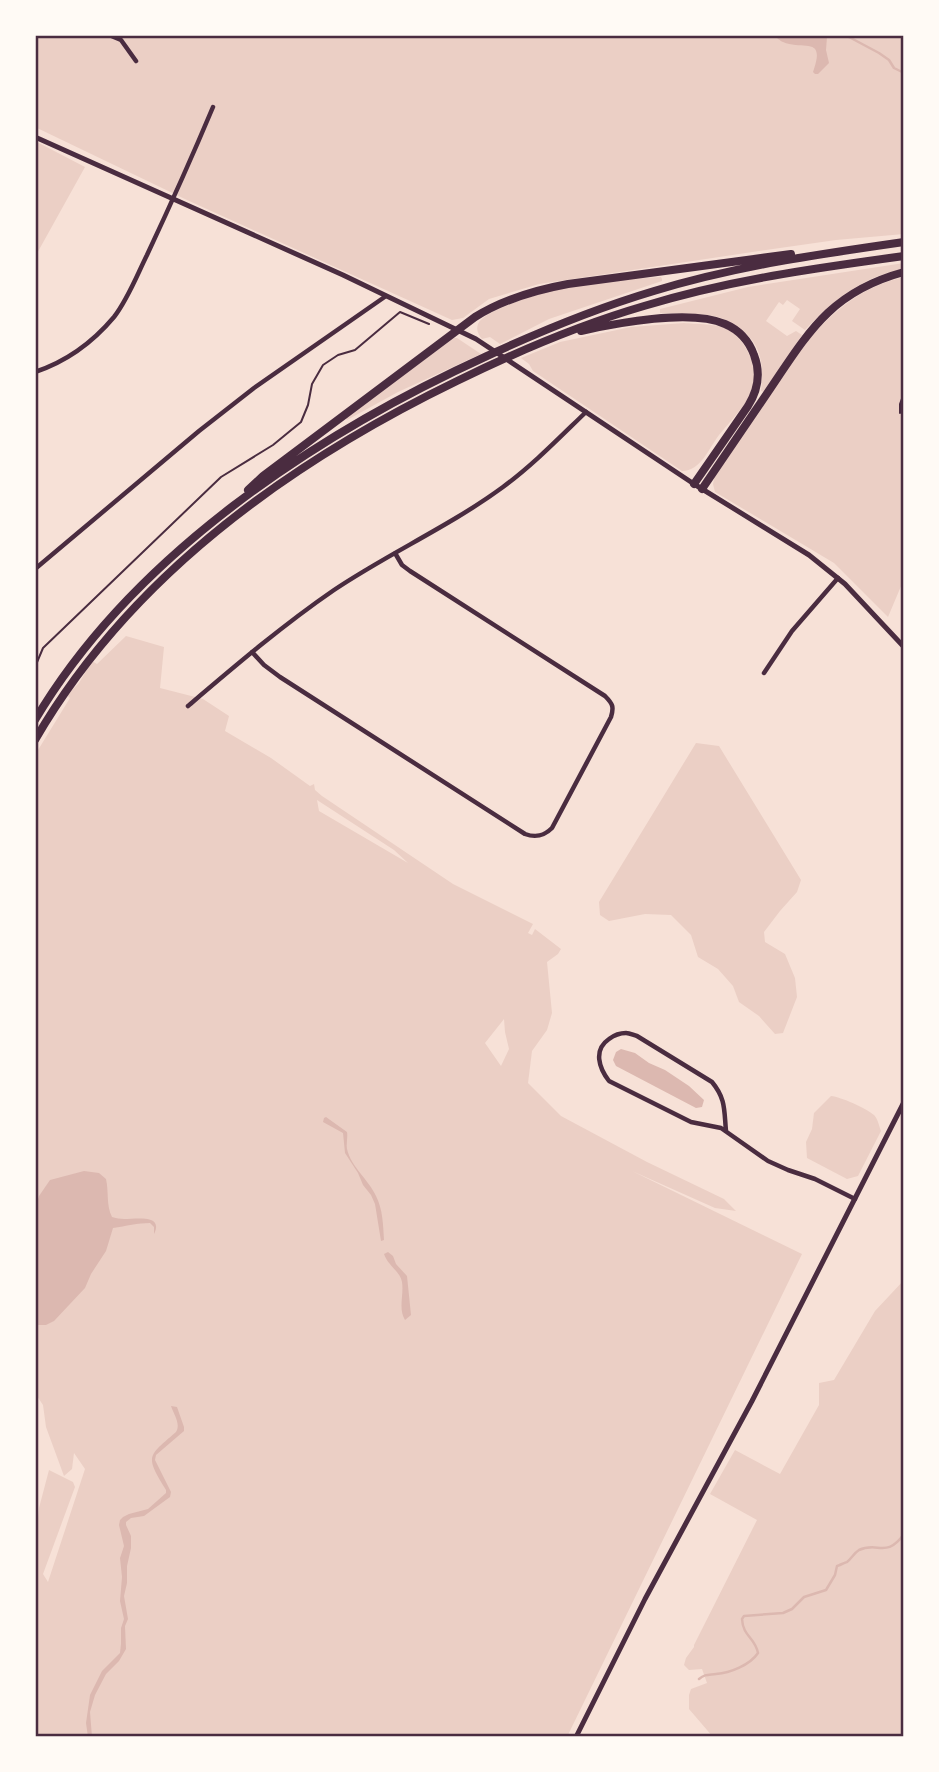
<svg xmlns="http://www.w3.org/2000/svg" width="939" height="1772" viewBox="0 0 939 1772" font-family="'IBM Plex Sans',sans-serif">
	<rect width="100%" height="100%" fill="#f7e1d7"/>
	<path fill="#ebcfc5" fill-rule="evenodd" d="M35 35H904V234L836 240 766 250 539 284 489 299 463 318 452 320 187 200 35 127Z
		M35 141 85 167 35 257Z
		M904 263V269C892 272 878 275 867 281 844 292 822 311 805 330L792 321 800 309 787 300 783 305 779 302 766 321 787 336 796 331 802 335 764 392 761 391C764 365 762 344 739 328 731 323 724 318 714 316 697 313 678 314 660 313V309L748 287Z
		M661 277 662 279V281L549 319 500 344 490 337 482 339C478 334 476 330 478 324 484 309 551 290 568 287 598 281 630 279 661 277Z
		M904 277V579L888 617 834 563 715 492 713 484 715 475 806 342C835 310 861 287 904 277Z
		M684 323C695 324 718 324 727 329 747 340 759 368 752 390 747 404 729 423 719 435 709 448 701 471 682 471L533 371 529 364 521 358 560 342 631 327Z
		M454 338H457L481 354 398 392 347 420 345 418Z
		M126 636 164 647 160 688 203 699 229 716 225 731 271 758 310 786 314 784 315 790 322 796 453 884 533 924 528 933 532 935 535 929 561 949 558 954 547 962 552 1013 547 1030 532 1051 528 1083 561 1116 647 1162 724 1199 736 1211 715 1208 632 1171 802 1254 567 1737H35V1548L39 1508 49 1470 73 1482 75 1487 43 1574 48 1582 85 1469 74 1453 72 1469 64 1476 46 1427 43 1405 35 1393V758L38 750 70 698 67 695 79 683 92 661 97 664ZM317 800 394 850 408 863 319 811ZM504 1019 505 1032 509 1049 501 1066 485 1043Z
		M696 743 719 746 801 880 797 892 780 911 764 932 765 942 785 954 795 978 797 997 783 1033 775 1034 759 1016 739 1002 733 986 718 969 698 957 691 935 671 915 645 914 609 921 600 915 599 902Z
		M831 1096C841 1097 866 1108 874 1115 878 1119 879 1126 881 1131L858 1176 847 1179 807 1158 806 1142 812 1129 814 1113Z
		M904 1280V1737H713L689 1709V1695L691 1689 707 1683 702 1669 689 1670 684 1665 686 1658 694 1647V1645L757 1520 710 1494 735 1450 780 1474 819 1405V1383L834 1380 875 1311Z"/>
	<path fill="#dcb8b0" d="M774 35H830L827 37 826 50 829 63 818 74H815L813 72C826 35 804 51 783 42 780 41 776 37 774 35Z
		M621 1049 635 1053 649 1063 665 1070 689 1086 704 1100 702 1107 696 1108 616 1066 613 1060 616 1052Z
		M326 1117 347 1132C348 1138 346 1143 347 1149 351 1167 369 1180 376 1196 383 1210 383 1225 384 1240L381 1241 375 1204 371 1195 363 1185 358 1173 345 1153 343 1133 323 1122 324 1118Z
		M84 1171 99 1173 106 1179C109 1192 106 1205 112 1217 115 1218 121 1219 124 1219 136 1219 164 1214 154 1234V1227L150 1223C138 1223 126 1226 113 1228L106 1251 91 1274 85 1288 54 1321 46 1325H35V1209L39 1196 50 1180Z
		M388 1252 393 1256 396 1264 407 1276 411 1315 405 1320C398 1309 404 1295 402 1282 400 1271 388 1266 384 1254Z
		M171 1406 177 1407 184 1427V1431L156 1455 155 1460 171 1492 170 1497 144 1516 131 1518 126 1522V1525L131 1536V1548L127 1566V1583L124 1596 128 1619 125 1626 126 1649 119 1661 106 1674 95 1695 90 1712 92 1737H88L86 1723 90 1695 102 1671 120 1653 121 1644V1628L124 1619 120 1601 122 1577 120 1558 124 1546 119 1525 120 1520 123 1517 129 1514 148 1509 166 1493V1490C145 1456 147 1457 176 1432 181 1424 174 1415 171 1406Z"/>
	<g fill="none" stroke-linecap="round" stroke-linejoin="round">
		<path stroke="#dcb8b0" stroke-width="2.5" d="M840 35 849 37 879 53 889 60 894 68 904 73
			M699 1679C705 1674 708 1675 716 1674 730 1673 750 1665 758 1653 755 1637 743 1637 742 1619L744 1616 783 1613 792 1609 804 1597 826 1590 835 1575 837 1566C838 1566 846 1562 847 1562 852 1558 854 1553 859 1550 878 1541 886 1559 904 1534"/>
		<path stroke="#4a2c40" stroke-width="2" d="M900 413V404L904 393
			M35 667 43 648 221 477 273 445 301 422 308 405 312 384 323 365 338 355 355 350 400 312 429 324"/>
		<path stroke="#4a2c40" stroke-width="4.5" d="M109 35 121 40 136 61
			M35 372C65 362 93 342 114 317 128 299 137 275 147 255 170 206 192 157 213 107
			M35 569 199 431 254 388 386 296
			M252 652 264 665 280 677 525 834C536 838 544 836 552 828L611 717C614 707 613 704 605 696L410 571 402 565 395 553
			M764 673 792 631 838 578
			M188 706C235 666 283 625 334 590 389 553 450 526 503 487 533 465 559 438 586 412
			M726 1131C724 1110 726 1099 712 1082L637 1036C633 1035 630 1033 626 1033 620 1033 613 1036 609 1039 593 1050 599 1068 609 1081L691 1122 721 1128 768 1161 788 1170 815 1179 855 1199"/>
		<path stroke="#4a2c40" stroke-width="5" d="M35 137 343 275 476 339 694 484 809 555 845 584 904 647
			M576 1737 645 1599 752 1401 904 1102"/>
		<path stroke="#4a2c40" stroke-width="8" d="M581 331C617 323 691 309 725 324 739 330 749 341 754 355 761 373 758 390 748 406L694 484
			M702 489C724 457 746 424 768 392 808 333 830 292 904 272
			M248 490 263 476 475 317C504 299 535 290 568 284L791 254
			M35 720C132 556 316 434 487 356 541 331 597 308 654 291 736 266 820 254 904 242
			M35 740C130 576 290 462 457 381 518 351 579 325 644 306 729 280 816 268 904 256"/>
	</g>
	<rect width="939" height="1772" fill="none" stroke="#fffaf5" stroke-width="74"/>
	<rect x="37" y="37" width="865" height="1698" fill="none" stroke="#4a2c40" stroke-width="2.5"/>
</svg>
